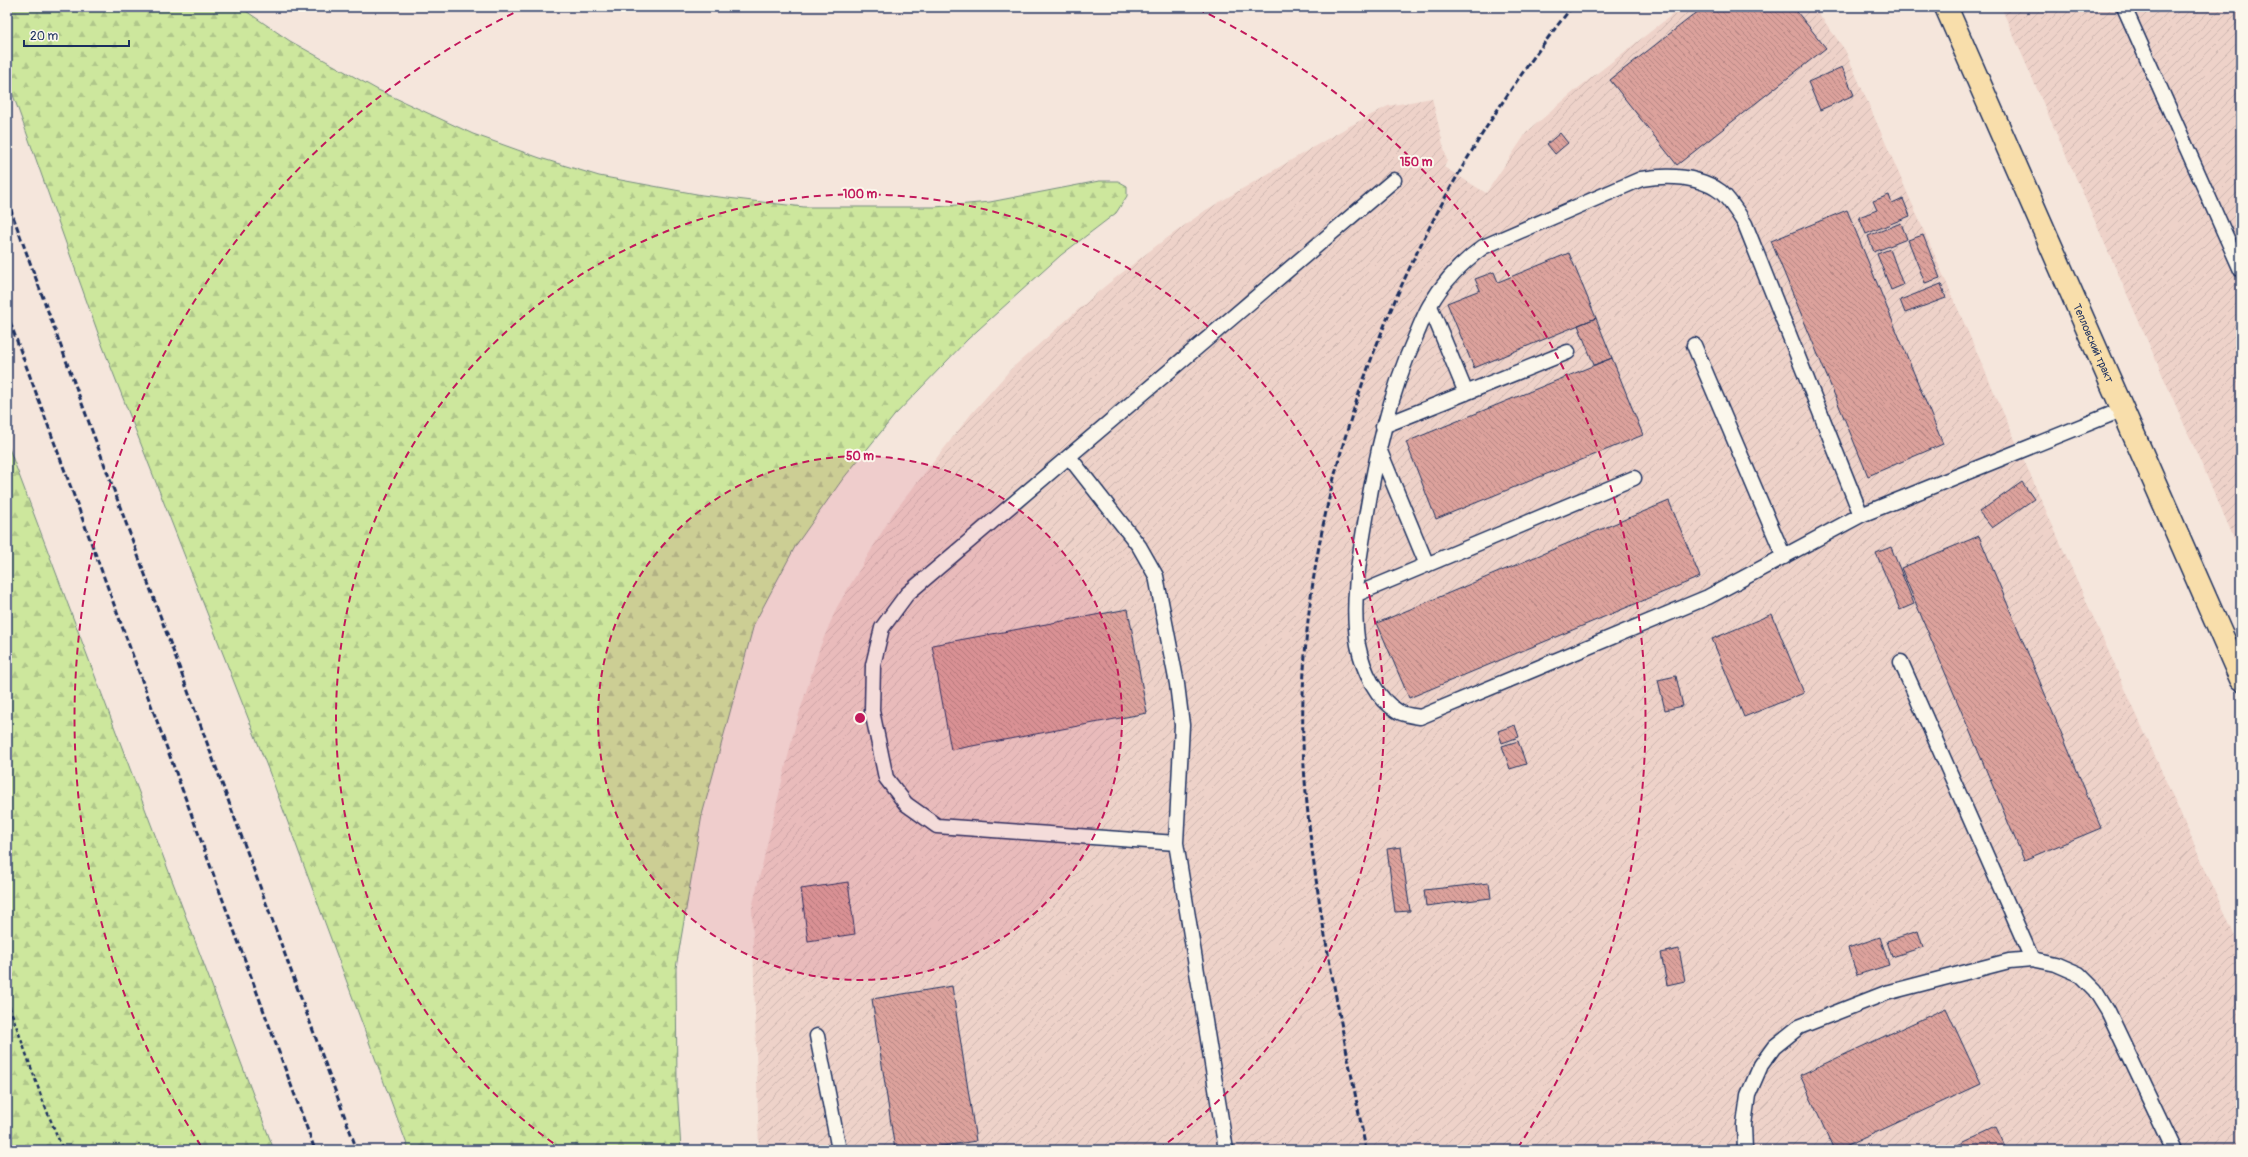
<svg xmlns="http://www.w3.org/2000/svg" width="2248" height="1157" viewBox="0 0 2248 1157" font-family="Pangolin,sans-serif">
	<defs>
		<pattern id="industrial-furrows" width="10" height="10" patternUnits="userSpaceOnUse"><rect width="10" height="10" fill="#eed2c9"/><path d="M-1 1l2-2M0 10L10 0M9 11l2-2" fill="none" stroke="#ccb5af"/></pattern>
		<pattern id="forest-firs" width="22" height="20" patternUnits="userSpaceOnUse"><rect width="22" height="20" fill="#cde79d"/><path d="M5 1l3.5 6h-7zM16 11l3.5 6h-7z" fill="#afc68a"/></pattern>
		<pattern id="building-back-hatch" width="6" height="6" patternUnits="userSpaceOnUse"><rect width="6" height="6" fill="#dca29c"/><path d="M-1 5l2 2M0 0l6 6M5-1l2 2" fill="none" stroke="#b28482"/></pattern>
	</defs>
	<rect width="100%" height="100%" fill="#f5e6dc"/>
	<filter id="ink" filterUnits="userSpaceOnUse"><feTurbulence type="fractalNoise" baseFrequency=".025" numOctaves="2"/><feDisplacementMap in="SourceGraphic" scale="8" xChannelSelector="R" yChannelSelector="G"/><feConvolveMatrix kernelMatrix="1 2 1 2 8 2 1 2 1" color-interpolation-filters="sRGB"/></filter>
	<g filter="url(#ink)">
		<path fill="url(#industrial-furrows)" d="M1682 7H1814L1845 50 2040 497 2241 950V1150H759L752 908 795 727 820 647 837 607 894 512 972 413 1011 369 1104 287 1156 246 1206 210 1346 128 1388 106 1432 98 1447 161 1444 167 1486 193 1527 132 1577 89Z
			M2001 7H2241V554Z"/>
		<path fill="url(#forest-firs)" stroke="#748b7e" d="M7 7H240L290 41 378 90 473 134 540 158 599 176 702 195 804 207H935L990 202 1099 181H1118L1127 186V196L1116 213 1061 255 968 339 894 416 842 480 796 545 754 624 702 815 676 968 677 1086 681 1150H409L270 774 103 347 7 78Z
			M7 443 274 1150H7Z"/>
		<path fill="url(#building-back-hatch)" stroke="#1b2f5e" d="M1704 7H1793L1826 48 1677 165 1610 80Z
			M1842 67 1854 95 1820 110 1808 82Z
			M1560 133 1568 143 1555 154 1547 144Z
			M1889 195 1892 204 1903 199 1910 216 1866 234 1859 217 1877 210 1873 201Z
			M1847 210 1943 444 1868 476 1771 241Z
			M1901 223 1907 239 1874 252 1868 236Z
			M1923 235 1940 278 1925 283 1908 240Z
			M1890 249 1903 285 1891 290 1877 254Z
			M1569 253 1596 318 1474 368 1447 303 1480 290 1475 279 1494 272 1498 282Z
			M1941 284 1946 298 1905 313 1900 300Z
			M1596 318 1612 358 1594 365 1578 325Z
			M1612 358 1643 435 1436 519 1406 442Z
			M2022 482 2034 499 1992 528 1979 512Z
			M1669 501 1700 577 1409 698 1377 623Z
			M1979 536 2101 828 2024 860 1901 568Z
			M1891 547 1914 604 1900 610 1876 553Z
			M1128 609 1147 713 951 750 932 645Z
			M1772 614 1804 693 1744 717 1712 639Z
			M1676 676 1683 706 1665 710 1658 680Z
			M1515 725 1519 737 1502 743 1498 731Z
			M1518 741 1526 764 1510 769 1502 746Z
			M1401 847 1410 911 1395 912 1387 849Z
			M848 882 855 934 808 941 801 889Z
			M1489 883 1491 898 1426 906 1424 890Z
			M1918 931 1923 947 1892 957 1887 941Z
			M1880 937 1889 965 1857 975 1848 948Z
			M1679 949 1685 981 1667 985 1661 953Z
			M952 986 976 1141 916 1150H895L872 999Z
			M1946 1008 1981 1084 1838 1150H1834L1800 1075Z
			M1996 1127 2007 1150H1947Z"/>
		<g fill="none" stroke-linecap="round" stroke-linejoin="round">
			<defs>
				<path id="service" d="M2124 7 2241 270
					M1430 306 1466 393
					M1694 345 1784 557
					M1383 426 1568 352
					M1379 449 1427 565
					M1070 458 1139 546 1156 576 1177 684 1182 725 1176 843 1226 1150
					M1861 515 1745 224C1738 213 1731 201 1721 192 1698 175 1667 175 1641 179L1483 247C1461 263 1444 281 1430 305 1424 315 1420 327 1415 338 1389 396 1376 456 1366 518 1359 559 1351 603 1358 645 1363 670 1376 699 1399 712 1405 715 1414 716 1420 717L1708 597 1861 515 2124 409
					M1357 594 1634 478
					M1901 662 2032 959
					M1176 843 937 826 906 804 886 778 872 711 873 665 882 628 907 594 1394 180
					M817 1036 839 1150
					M1745 1150 1744 1125 1748 1095 1761 1065 1774 1047 1799 1027 1886 993 2009 961 2032 959 2056 964 2079 974 2095 990 2108 1011 2174 1150"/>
				<g id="primary">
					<path id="s1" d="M1946 7 2241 679"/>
				</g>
			</defs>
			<use href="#service" stroke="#1b2f5e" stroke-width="17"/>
			<use href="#primary" stroke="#1b2f5e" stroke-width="25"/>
			<path stroke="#1b2f5e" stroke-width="2.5" stroke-dasharray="4 3" stroke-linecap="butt" d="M7 1000 44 1104 63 1150"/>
			<use href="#service" stroke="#fbf7ec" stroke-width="14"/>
			<use href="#primary" stroke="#f8deab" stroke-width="22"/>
			<path stroke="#1b2f5e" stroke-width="3" stroke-dasharray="6 3" stroke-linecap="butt" d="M7 200 357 1150
				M7 314 315 1150
				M1366 1150C1342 1023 1312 895 1304 766 1289 496 1405 215 1572 7"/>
		</g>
	</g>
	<circle cx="860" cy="718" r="262" fill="#c2185b" fill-opacity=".12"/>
	<g fill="none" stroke="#c2185b" stroke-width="2" stroke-dasharray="7 5">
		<circle cx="860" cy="718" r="262"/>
		<path d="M563 1150A524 524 0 1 1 1157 1150"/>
		<path d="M201 1146A786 786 0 0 1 522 9M1198 9A786 786 0 0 1 1519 1146"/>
	</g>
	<g text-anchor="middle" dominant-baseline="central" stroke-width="4" stroke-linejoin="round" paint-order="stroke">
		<g font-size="11" fill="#1b2f5e" stroke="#fbf7ec">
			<text stroke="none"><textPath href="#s1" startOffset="367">Тепловский тракт</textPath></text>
		</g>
	</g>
	<circle cx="860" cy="718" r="6" fill="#c2185b" stroke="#fbf7ec" stroke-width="2"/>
	<g font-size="12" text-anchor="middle" font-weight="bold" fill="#c2185b" stroke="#fbf7ec" stroke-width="4" stroke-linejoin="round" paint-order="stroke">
		<text x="1416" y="166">150 m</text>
		<text x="860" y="198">100 m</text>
		<text x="860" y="460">50 m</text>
	</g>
	<rect width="2248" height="1157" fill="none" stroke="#fbf7ec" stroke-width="24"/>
	<rect x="12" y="12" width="2224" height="1133" fill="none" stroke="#1b2f5e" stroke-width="1.5" filter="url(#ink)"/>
	<path d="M24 40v6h105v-6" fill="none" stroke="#1b2f5e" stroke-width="2"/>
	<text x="30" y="40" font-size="12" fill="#1b2f5e" stroke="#fbf7ec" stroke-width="3" paint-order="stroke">20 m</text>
</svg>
